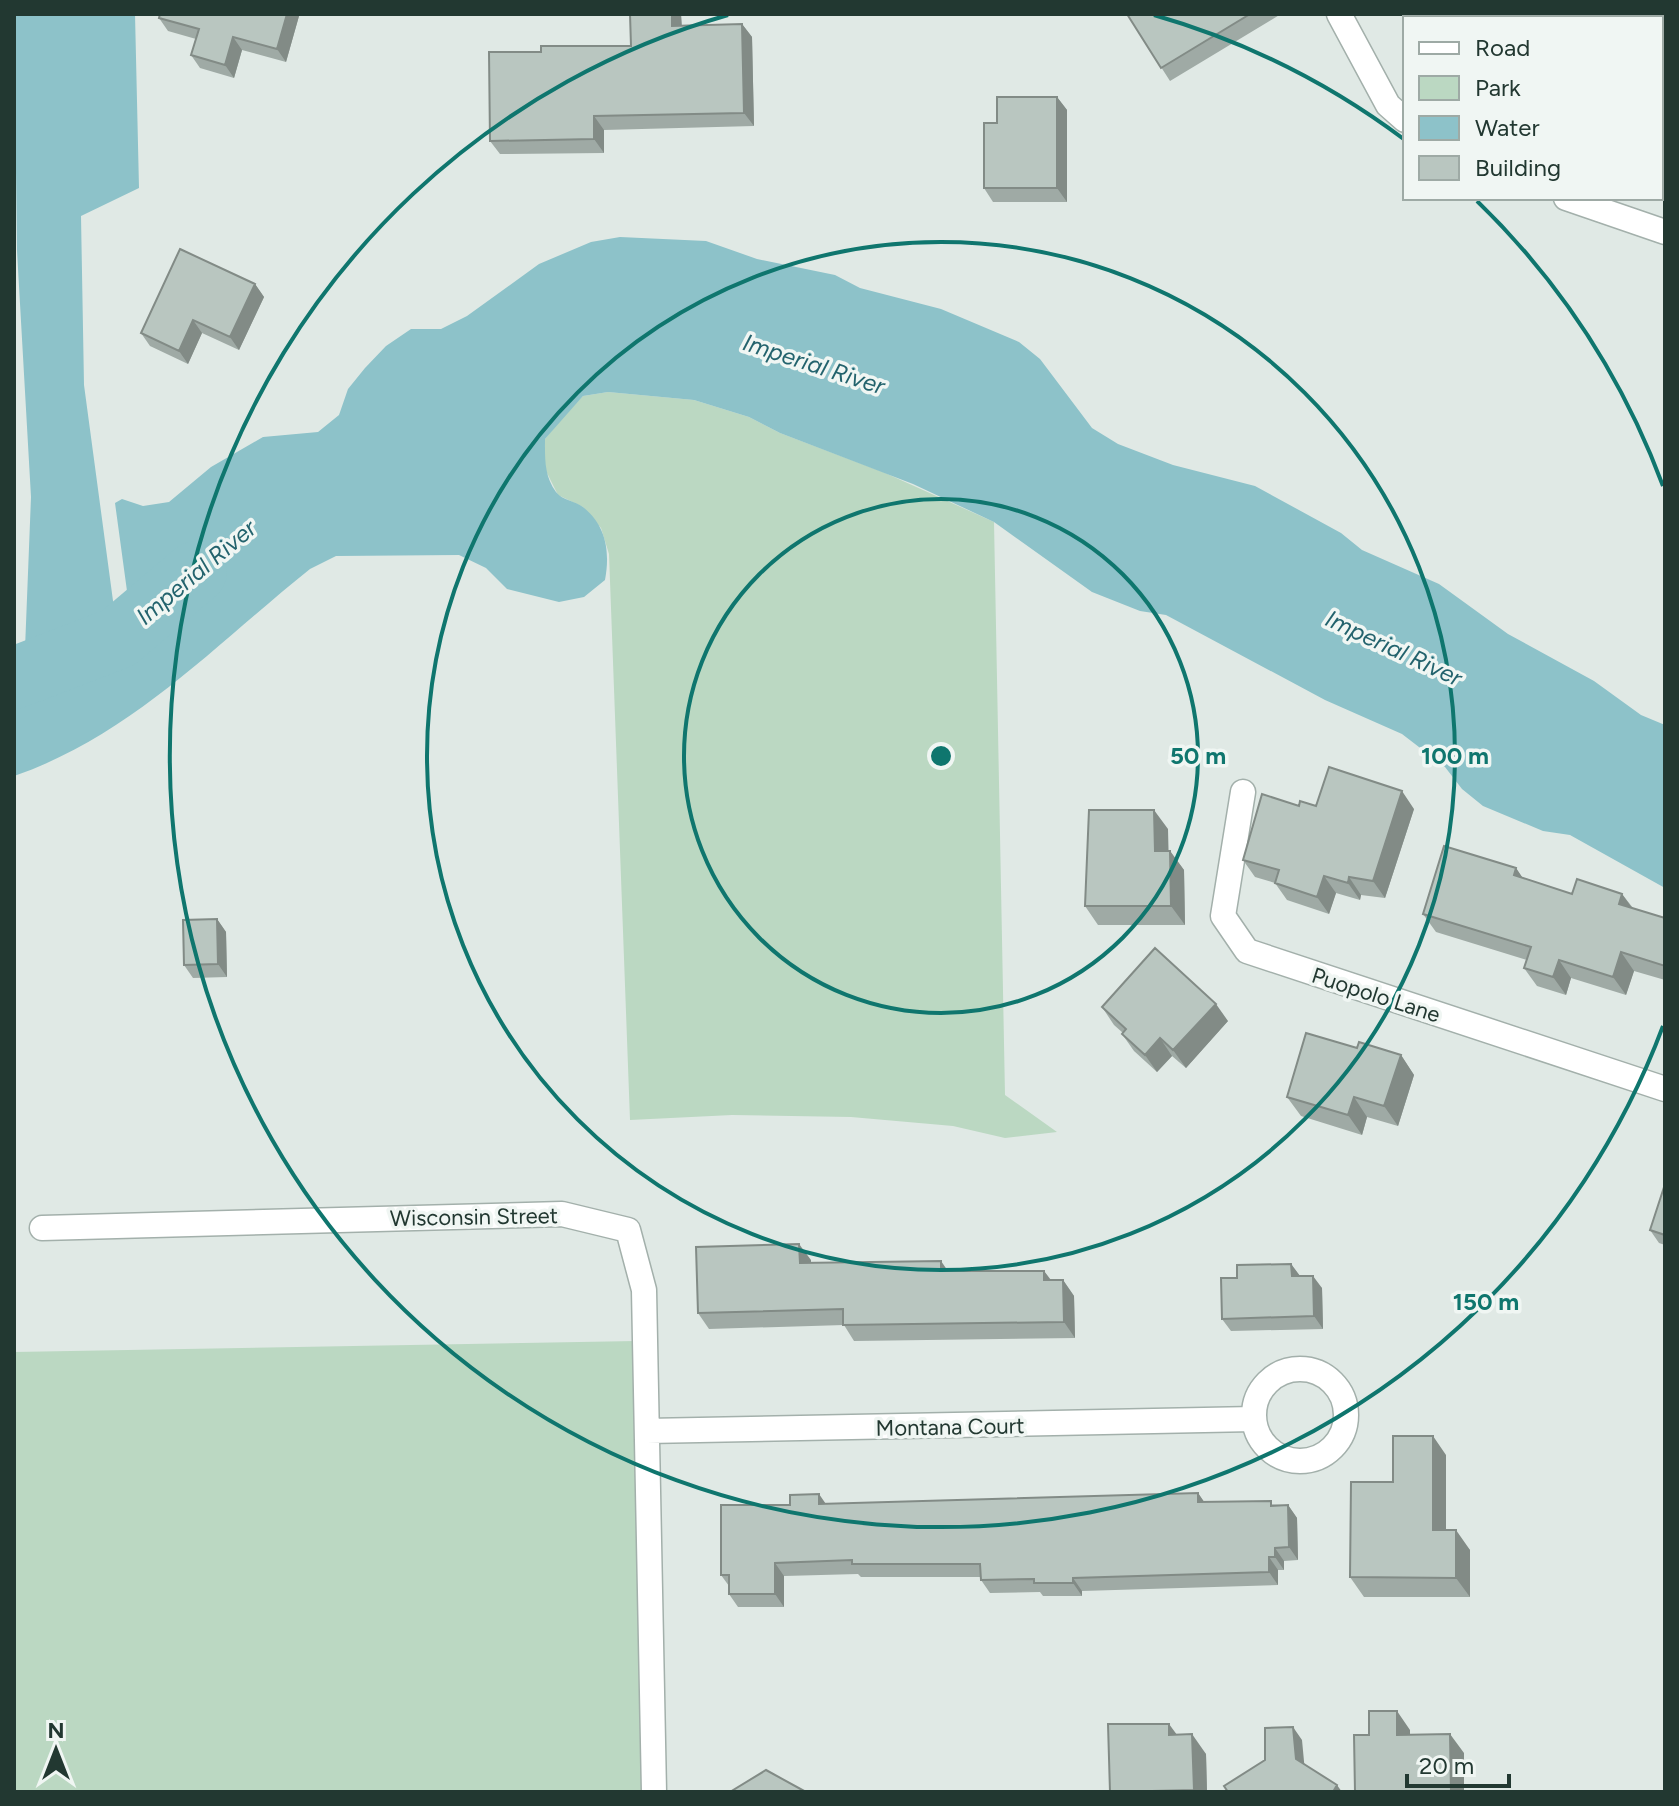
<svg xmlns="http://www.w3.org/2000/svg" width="1679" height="1806" viewBox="0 0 1679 1806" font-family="Figtree,sans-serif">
	<rect width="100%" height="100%" fill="#e0e9e5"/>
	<path fill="#bbd8c2" d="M608 392 694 400 749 417 780 433 883 472 994 522 1005 1095 1057 1132 1005 1138 953 1126 851 1117 732 1115 630 1120 609 554 601 528 583 507 558 495 545 469V439L562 418 583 396Z
		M636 1341 646 1792H14V1352Z"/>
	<path fill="#8dc2c9" d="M14 14H135L139 188 81 216 84 385 118 638 24 674 31 497 17 251Z
		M1429 14H1665V145L1661 144V18H1430Z
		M620 237 706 241 757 259 835 275 860 288 941 309 1019 342 1040 359 1092 428 1118 444 1173 465 1255 486 1341 533 1362 550 1439 584 1508 634 1594 681 1641 715 1665 725V888L1570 835 1543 831 1483 806 1462 789 1445 767 1402 734 1325 700 1166 615 1140 611 1092 592 994 522 913 484 780 433 749 417 694 400 608 392 583 396 545 439C545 458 544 476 556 492 562 500 575 501 583 507 607 526 610 553 605 580L584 597 559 602 507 589 486 568 459 555 336 556 310 569C216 644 131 736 14 776V687L30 690 123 654 131 646 133 635 115 503 122 499 143 506 169 502 211 467 263 437 318 432 339 415 348 389 365 368 386 346 411 329H441L467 316 539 264 591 242Z"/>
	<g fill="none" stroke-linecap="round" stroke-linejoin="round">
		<path stroke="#8dc2c9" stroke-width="62" d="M14 678 118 638 196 572"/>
		<defs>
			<path id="minor" d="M1339 14 1388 105 1405 120
				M1566 198 1665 232
				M1243 792 1223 916 1247 951 1665 1089
				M42 1228 562 1214 628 1230 644 1290 654 1792
				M1254 1415a46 46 0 1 1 92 0a46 46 0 1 1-92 0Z
				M647 1431 1254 1419"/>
		</defs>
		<use href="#minor" stroke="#a3b0ab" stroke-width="27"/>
		<use href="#minor" stroke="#fff" stroke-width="24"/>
	</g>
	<path fill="#9faaa5" d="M681 14 682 25 742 24 752 37 754 126 604 130V153L500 154 490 141 631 46Z
		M1127 14H1281L1170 81Z
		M299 16 286 62 242 50 234 78 200 68 191 55 196 39 168 31 159 18Z
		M1057 97 1067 110V202H993L984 188 997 123Z
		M255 284 264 297 239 350 202 333 188 364 150 346 141 333Z
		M1299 806 1414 809 1385 898 1361 895 1360 900 1336 893 1329 914 1287 900 1275 883 1255 877 1243 860Z
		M1168 829V851H1170L1184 870 1185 925H1098L1085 906Z
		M1516 868 1522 877 1572 894H1622L1633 908 1665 918V980L1634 971 1626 995 1571 978 1566 995 1537 986 1524 968 1527 960 1436 932 1423 914Z
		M217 919 226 932 227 977 193 978 184 965Z
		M1102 1007 1228 1021 1186 1068 1172 1056 1157 1072 1134 1051 1122 1034 1123 1033 1114 1025Z
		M1357 1048 1401 1055 1414 1075 1398 1126 1367 1117 1362 1135 1301 1116 1287 1097Z
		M1665 1184V1245L1659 1243 1650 1230Z
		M811 1260V1263L947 1271H1044L1051 1280H1063L1074 1296 1075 1338 854 1341 844 1325 709 1329 698 1313Z
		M1291 1264 1300 1276 1322 1288 1323 1329 1231 1331 1222 1319 1237 1278Z
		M1446 1455V1530L1470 1550V1597H1364L1350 1577 1393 1482Z
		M1198 1493 1204 1502 1288 1505 1297 1518 1298 1560 1284 1561V1570H1278V1585L1082 1591V1596H1043L1040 1592 990 1593 981 1580 980 1577H861L858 1574 784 1576V1607H738L729 1594V1586L721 1575 790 1505Z
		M1177 1735 1206 1754 1207 1792H1110Z"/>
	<path fill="#828b86" d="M287 14H298L299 16 286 62 277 49Z
		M672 14H681L682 39 672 26Z
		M742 24 752 37 754 126 744 113Z
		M233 37 242 50 234 78 225 65Z
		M1057 97 1067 110V202L1057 188Z
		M594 116 604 130V153L594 139Z
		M255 284 264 297 239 350 230 337Z
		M193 320 202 333 188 364 179 351Z
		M1402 791 1414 809 1385 898 1373 881Z
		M1154 810 1168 829 1169 870 1155 851Z
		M1170 851 1184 870 1185 925 1171 906Z
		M1516 868 1528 886 1514 875Z
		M1324 876 1336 893 1329 914 1317 897Z
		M1349 877 1361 895 1360 900 1348 883Z
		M1622 894 1635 912 1619 904Z
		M217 919 226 932 227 977 218 964Z
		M1621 952 1634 971 1626 995 1613 977Z
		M1559 960 1571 978 1566 995 1553 977Z
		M1216 1004 1228 1021 1186 1068 1173 1050Z
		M1160 1038 1172 1056 1157 1072 1145 1055Z
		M1401 1055 1414 1075 1398 1126 1384 1106Z
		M1354 1097 1367 1117 1362 1135 1348 1115Z
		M799 1244 811 1260V1279L800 1263Z
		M941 1261 952 1277 941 1271Z
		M1291 1264 1300 1276H1292Z
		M1044 1271 1055 1286 1044 1280Z
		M1313 1276 1322 1288 1323 1329 1314 1316Z
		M1063 1280 1074 1296 1075 1338 1064 1322Z
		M1433 1436 1446 1455V1550L1433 1530Z
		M1198 1493 1207 1506 1198 1502Z
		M819 1494 828 1507 819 1504Z
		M1288 1505 1297 1518 1298 1560 1289 1547Z
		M1456 1530 1470 1550V1597L1456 1578Z
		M1275 1548 1284 1561V1570L1275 1557Z
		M1269 1557 1278 1570V1585L1269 1572Z
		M775 1563 784 1576V1607L775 1594Z
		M1073 1578 1082 1591V1596L1073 1583Z
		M1397 1711 1410 1730V1754L1397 1735Z
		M1169 1724 1183 1743 1169 1735Z
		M1293 1727 1302 1740 1305 1772 1296 1759Z
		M1192 1734 1206 1754 1207 1792H1196L1194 1790Z
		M1450 1734 1464 1753V1792H1451Z
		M1337 1785 1342 1792H1333Z"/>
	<path fill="#b9c6c0" stroke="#828b86" stroke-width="2" d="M160 14H287L277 49 233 37 225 65 191 55 199 29 159 18Z
		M630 14H672V26L742 24 744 113 594 116V139L490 141 489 52H541V46H631Z
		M1127 14H1250L1161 68Z
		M997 97H1057V188H984V123H997Z
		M180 249 255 284 230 337 193 320 179 351 141 333Z
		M1329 767 1402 791 1373 881 1349 877 1348 883 1324 876 1317 897 1275 883 1279 870 1243 860 1262 794 1299 806 1300 801 1316 806Z
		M1089 810H1154L1155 851H1170L1171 906H1085Z
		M1444 846 1516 868 1514 875 1572 894 1577 879 1622 894 1619 904 1665 918V966L1621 952 1613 977 1559 960 1553 977 1524 968 1531 947 1423 914Z
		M217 919 218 964 184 965 183 920Z
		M1155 948 1216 1004 1173 1050 1160 1038 1145 1055 1122 1034 1126 1029 1102 1007Z
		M1306 1033 1357 1048 1359 1042 1401 1055 1384 1106 1354 1097 1348 1115 1287 1097Z
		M1665 1184V1235L1650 1230Z
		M799 1244 800 1263 941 1261V1271H1044V1280H1063L1064 1322 843 1325V1309L698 1313 696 1247Z
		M1291 1264 1292 1276H1313L1314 1316 1222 1319 1221 1278H1237V1265Z
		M1393 1436H1433V1530H1456V1578L1350 1577 1351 1482H1393Z
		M1198 1493V1502L1271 1501V1506L1288 1505 1289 1547 1275 1548V1557H1269V1572L1073 1578V1583H1034V1579L981 1580 980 1564H852V1560L775 1563V1594H729V1575H721V1505H790V1495L819 1494V1504Z
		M1369 1711H1397V1735L1450 1734 1451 1792H1355L1354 1735H1369Z
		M1108 1724H1169V1735L1192 1734 1194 1790 1110 1792Z
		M1293 1727 1296 1759 1337 1785 1333 1792H1228L1224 1786 1265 1760V1728Z
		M766 1770 806 1792H730Z"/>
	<g fill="none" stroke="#0f766e" stroke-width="4">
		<circle cx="941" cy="756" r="257"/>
		<circle cx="941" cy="756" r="514"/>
		<path d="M1663 1026A771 771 0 1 1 728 15M1154 15A771 771 0 0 1 1405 140M1477 201A771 771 0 0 1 1663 486"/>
	</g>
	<g text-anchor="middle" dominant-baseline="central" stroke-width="7" stroke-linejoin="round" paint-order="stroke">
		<g font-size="22" fill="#223831" stroke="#f0f6f3">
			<text transform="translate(1376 995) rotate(18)">Puopolo Lane</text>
			<text transform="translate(474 1217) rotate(-1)">Wisconsin Street</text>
			<text transform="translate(950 1427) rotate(-1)">Montana Court</text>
		</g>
		<g font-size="24" font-style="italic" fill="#23636d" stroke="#f0f6f3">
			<text transform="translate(814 364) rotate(18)">Imperial River</text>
			<text transform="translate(196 572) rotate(-40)">Imperial River</text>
			<text transform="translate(1394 648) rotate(25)">Imperial River</text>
		</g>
	</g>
	<circle cx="941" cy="756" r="12" fill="#0f766e" stroke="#f0f6f3" stroke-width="4"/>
	<g font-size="24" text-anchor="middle" font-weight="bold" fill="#0f766e" stroke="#f0f6f3" stroke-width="7" stroke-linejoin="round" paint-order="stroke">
		<text x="1198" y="764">50 m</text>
		<text x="1455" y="764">100 m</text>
		<text x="1486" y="1310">150 m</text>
	</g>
	<rect width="1679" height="1806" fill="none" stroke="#223831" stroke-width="32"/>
	<rect x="1403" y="16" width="260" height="184" fill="#f0f6f3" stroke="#9eaaa5" stroke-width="2"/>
	<rect x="1419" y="42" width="40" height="12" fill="#ffffff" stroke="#9eaaa5" stroke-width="2"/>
	<text x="1475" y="56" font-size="24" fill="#223831">Road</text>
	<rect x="1419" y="76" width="40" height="24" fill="#bbd8c2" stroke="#9eaaa5" stroke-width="2"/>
	<text x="1475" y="96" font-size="24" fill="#223831">Park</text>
	<rect x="1419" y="116" width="40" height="24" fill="#8dc2c9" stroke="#9eaaa5" stroke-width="2"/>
	<text x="1475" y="136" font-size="24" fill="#223831">Water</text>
	<rect x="1419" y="156" width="40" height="24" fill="#b9c6c0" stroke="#9eaaa5" stroke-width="2"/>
	<text x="1475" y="176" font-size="24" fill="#223831">Building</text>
	<g transform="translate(56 1750)" stroke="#f0f6f3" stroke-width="6" paint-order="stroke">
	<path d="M0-6L14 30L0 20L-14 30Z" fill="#223831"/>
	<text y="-12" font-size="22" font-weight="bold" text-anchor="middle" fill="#223831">N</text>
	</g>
	<path d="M1407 1774v12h102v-12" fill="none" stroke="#223831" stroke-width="4"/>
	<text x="1419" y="1774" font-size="24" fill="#223831" stroke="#f0f6f3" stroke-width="6" paint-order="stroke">20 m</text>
</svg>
